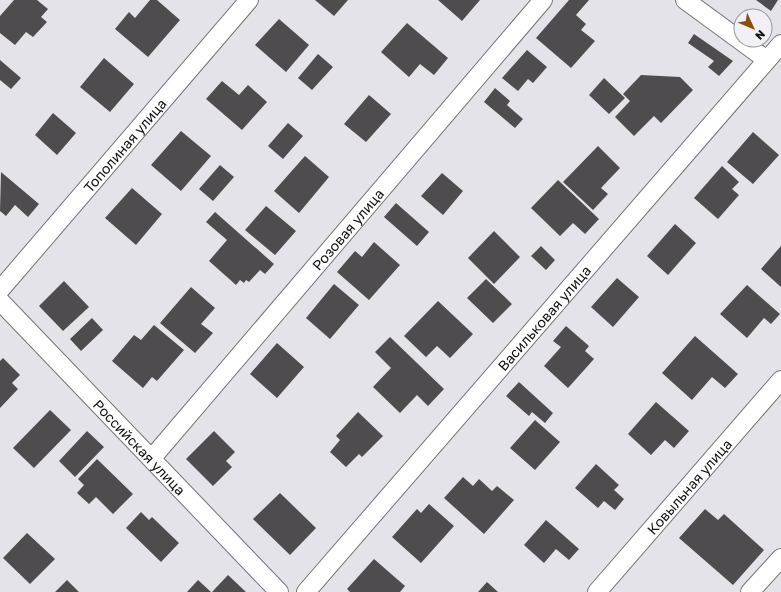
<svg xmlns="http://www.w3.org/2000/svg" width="781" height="592" viewBox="0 0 781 592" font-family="'Golos Text',sans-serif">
	<rect width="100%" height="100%" fill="#e4e3e9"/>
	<path fill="#4f4c50" d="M14 0H37L48 9 41 17 47 22 33 37 26 32 15 45 0 33V16Z
		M150 0H157L180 20 148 57 115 29 129 12 135 18Z
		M315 0H348L334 16Z
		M438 0H480L462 21Z
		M569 0H589L576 15 586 24 581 30 595 41 571 68 536 38Z
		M756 0H778L771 11Z
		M279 19 309 45 286 72 255 45Z
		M407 23 448 58 434 75 420 64 409 77 381 52Z
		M694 34 733 61 719 76 708 67 714 61 688 43Z
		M527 50 547 67 533 83 528 79 518 91 502 78Z
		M318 54 333 67 312 90 298 78Z
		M104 58 134 84 110 112 80 87Z
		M0 60 21 78 11 89 0 80Z
		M641 75 680 77 693 90 661 123 654 116 634 136 615 117 630 101 623 94Z
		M604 78 625 98 609 114 589 95Z
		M222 81 239 95 248 85 267 102 242 130 206 99Z
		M495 88 510 101 507 105 523 119 515 128 484 102Z
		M369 95 391 114 366 142 344 124Z
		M53 113 76 133 57 155 35 135Z
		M288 123 303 136 283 159 268 146Z
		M181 131 211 156 181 191 151 165Z
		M753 132 779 155 753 184 727 162Z
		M598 146 620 168 601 188 608 194 593 210 563 182Z
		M305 156 329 177 299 213 274 191Z
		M220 165 234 177 213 201 199 189Z
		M722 166 739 182 732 189 739 195 718 219 694 198Z
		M1 172 39 204 28 217 15 205 6 216 0 211Z
		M442 173 463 191 443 215 421 196Z
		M558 180 599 219 585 234 573 223 560 236 531 208Z
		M132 188 162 214 136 245 105 218Z
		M396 203 429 232 417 246 384 217Z
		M266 206 296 231 275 255 245 230Z
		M215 212 274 264 265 274 260 270 249 282 246 280 244 283 240 280 236 285 209 261 227 240 206 222Z
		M675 224 696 243 668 275 647 256Z
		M494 231 520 257 494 284 468 258Z
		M374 242 400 265 369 300 337 272 355 251 362 257Z
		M541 246 555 260 546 270 531 256Z
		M781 246V287L761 269Z
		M617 278 639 297 613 327 591 307Z
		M486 279 512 304 493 323 467 298Z
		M64 281 89 307 63 331 39 306Z
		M334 284 359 305 330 339 306 318Z
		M747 285 780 314 771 324 764 318 747 338 720 314Z
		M191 287 215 308 201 324 213 333 195 353 160 323Z
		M438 301 473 334 450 358 437 346 426 357 404 336Z
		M92 318 103 330 81 351 70 339Z
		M154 325 184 350 157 381 152 377 143 388 112 361 134 335 141 340Z
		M566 326 589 346 585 351 594 359 568 388 544 366 561 347 553 341Z
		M695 336 738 374 725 388 712 377 692 400 662 373Z
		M390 337 444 389 428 406 417 395 400 413 373 387 391 368 375 352Z
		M277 343 304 367 277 398 250 374Z
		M3 358 20 375 12 383 18 389 0 408V361Z
		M519 382 553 413 545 423 532 412 529 416 506 396Z
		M656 402 689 431 674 448 665 440 651 455 628 434Z
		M50 410 71 430 34 468 13 448Z
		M358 412 383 436 362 457 359 454 346 467 330 452 340 440 336 436Z
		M535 420 560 442 535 470 510 448Z
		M87 431 104 447 75 477 59 461Z
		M214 431 235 452 226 461 232 467 213 486 186 459Z
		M97 459 133 494 113 514 96 497 89 504 77 493 84 485 78 479Z
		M596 464 619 485 614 490 624 499 615 510 604 501 598 508 575 488Z
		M463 477 473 486 479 479 492 491 497 486 514 500 484 534 444 498Z
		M280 493 316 528 290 555 253 519Z
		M429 504 454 526 421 563 392 537 417 509 421 513Z
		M705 509 718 520 724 514 764 550 733 585 679 538Z
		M141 512 149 520 152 517 179 543 161 562 126 528Z
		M546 520 579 549 569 560 556 549 544 563 524 545Z
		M27 533 55 559 30 584 3 558Z
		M374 559 405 586 400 592H350L347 589Z
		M228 575 246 592H212Z
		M67 580 79 592H55Z
		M198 580 211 592H187Z
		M487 582 498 592H478Z"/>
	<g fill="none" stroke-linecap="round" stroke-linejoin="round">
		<defs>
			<g id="minor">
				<path d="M685 0 767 60"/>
				<path id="s1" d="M0 290 249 0"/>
				<path id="s2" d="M0 301 279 592"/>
				<path id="s3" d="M152 458 543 0"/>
				<path id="s4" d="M306 592 781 44"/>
				<path id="s5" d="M597 592 781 380"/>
				<path d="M750 592 781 558"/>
			</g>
		</defs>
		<use href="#minor" stroke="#757479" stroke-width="20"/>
		<use href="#minor" stroke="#fff" stroke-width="18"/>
	</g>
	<g text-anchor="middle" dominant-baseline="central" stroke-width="4" stroke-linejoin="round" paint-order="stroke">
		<g font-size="14" fill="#121214" stroke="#f1f0f6">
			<text stroke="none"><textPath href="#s1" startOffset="191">Тополиная улица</textPath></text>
			<text stroke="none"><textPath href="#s3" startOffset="301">Розовая улица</textPath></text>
			<text stroke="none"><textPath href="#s4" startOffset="363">Васильковая улица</textPath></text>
			<text stroke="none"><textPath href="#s2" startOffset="202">Российская улица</textPath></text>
			<text stroke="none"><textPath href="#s5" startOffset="140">Ковыльная улица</textPath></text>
		</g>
	</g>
	<g transform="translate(753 28) rotate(134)"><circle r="19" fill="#f1f0f6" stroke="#98979c"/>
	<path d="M0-3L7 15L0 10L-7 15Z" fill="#8a5106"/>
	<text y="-6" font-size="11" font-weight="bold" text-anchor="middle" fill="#121214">N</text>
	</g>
</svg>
